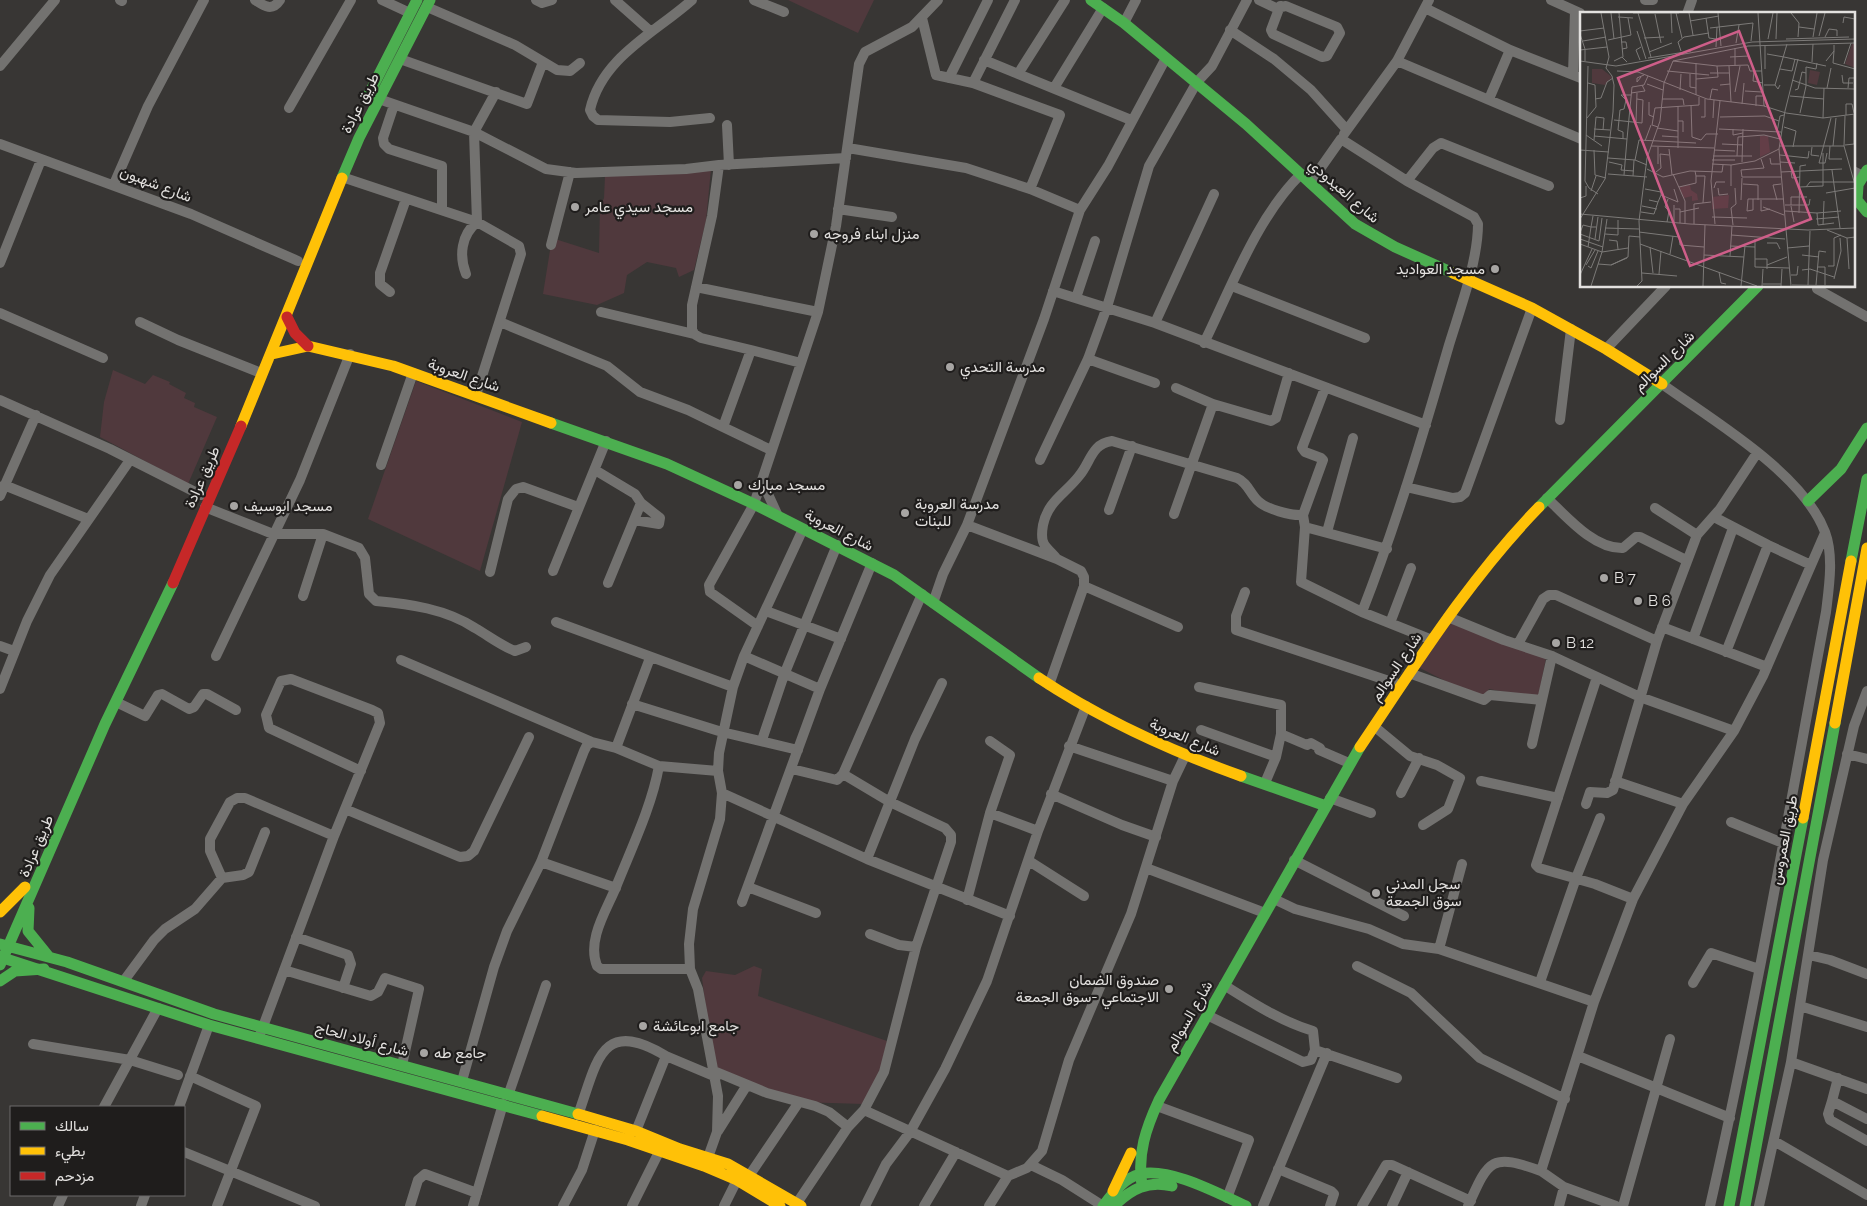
<svg xmlns="http://www.w3.org/2000/svg" width="1867" height="1206" viewBox="0 0 1867 1206" font-family="Raleway,Vazirmatn,sans-serif">
	<rect width="100%" height="100%" fill="#383634"/>
	<path fill="#50393d" d="M788 0H874L858 33Z
		M711 169 706 221 694 270 679 277 676 268 647 262 627 275 624 293 597 305 543 294 552 238 599 253 600 207 604 198 605 176Z
		M113 370 145 384 153 375 170 382 169 384 186 393 184 398 195 403 194 407 217 417 188 484 100 437 104 402Z
		M416 381 522 422 480 571 368 519Z
		M1452 622 1546 658 1538 698 1489 689 1484 697 1465 691 1418 667Z
		M754 966 762 969 758 996 887 1041 879 1075 863 1104 799 1102 714 1071 702 978 706 971 735 975Z"/>
	<g fill="none" stroke-linecap="round" stroke-linejoin="round">
		<path stroke="#737270" stroke-width="10" d="M120 0 122 1
			M255 0C264 6 272 12 280 0
			M382 0 410 13
			M536 0 542 3 552 0
			M615 0 650 31
			M692 0C655 33 602 57 590 110L593 116 598 120 670 122 710 118
			M754 0 784 12
			M1259 0 1276 8 1286 6 1337 27 1340 33 1327 56 1322 57 1273 34 1271 30 1280 6
			M1429 0 1397 61 1581 139
			M1551 0 1580 13
			M1645 0H1653
			M427 7 515 45 557 70 570 71 580 63
			M1425 8 1510 50 1581 78
			M1687 14 1692 0
			M922 18 936 75 973 83 1060 115 1030 189
			M1124 23 1136 0
			M1230 30 1274 59 1311 90 1347 130
			M400 59 527 104 543 62
			M984 60 1131 120
			M0 66 55 0
			M1018 74 1065 0
			M1573 74 1575 11
			M949 78 988 0
			M973 83 1015 0
			M1054 88 1103 8
			M373 97 474 132 546 169 576 173 686 169 719 165 846 158
			M1489 99 1510 50
			M394 105 383 138 384 144 389 149 442 166V210
			M289 108 351 0
			M727 125 729 165
			M1344 134 1397 61
			M0 144 191 214 298 261
			M848 148 966 168 1030 189 1080 210
			M719 165 712 216 692 305V329L694 334 701 338 751 350
			M1853 171 1863 176
			M342 177 477 222 519 246 521 254 476 395
			M1407 181 1433 148 1441 143 1549 186
			M1310 183 1341 139 1407 181 1474 217 1478 224C1478 261 1460 309 1449 345 1423 435 1396 525 1362 612L1432 640
			M114 184 148 106 204 0
			M838 209 892 217
			M551 245 570 172
			M0 263 41 160
			M466 274C459 256 461 235 477 222L474 132 496 92
			M1232 286 1365 338
			M696 287 818 312
			M1817 289 1867 317
			M1053 291 1155 323 1426 425
			M390 292 380 284V273L406 199
			M1076 298 1095 241
			M601 312 694 334
			M0 313 103 358
			M140 322 178 340 256 371
			M500 322 607 366 640 392 688 410 723 427 751 350 801 363
			M1155 323 1214 194
			M1204 343C1231 288 1257 217 1301 174
			M1606 349 1666 286
			M1088 359 1155 383
			M1662 384C1712 420 1803 473 1825 532 1834 556 1829 587 1826 612 1789 810 1755 1009 1710 1206
			M1176 388 1213 404 1271 421 1276 418 1289 373
			M0 400 110 449 201 495
			M1560 420 1571 329
			M723 427 771 450
			M1040 460 1088 359 1107 307 1149 166 1197 82 1212 66 1247 0
			M381 465 413 373
			M595 470 635 494 641 503 608 583
			M762 481 778 516
			M4 485 88 519
			M1406 487 1453 498 1460 497 1465 493 1532 308
			M0 496 36 415
			M1547 498C1567 517 1594 549 1623 548L1636 537H1640L1686 560
			M205 507 273 534H323L359 548 365 558 369 594 376 601C410 604 446 609 475 628 489 636 500 645 515 651L526 647
			M1655 508 1697 535
			M1109 510 1132 446
			M1174 514 1213 404
			M1303 515 1323 460 1321 458 1305 452 1302 448 1325 388
			M1714 517 1768 545 1811 565
			M634 520 659 524 660 518 641 503
			M967 525 1057 559 1081 571 1084 577V586L1049 685
			M1305 527 1301 582 1362 612
			M1327 532 1353 438
			M1057 559C1053 554 1047 549 1044 544 1041 539 1042 531 1043 525 1048 501 1065 494 1079 476 1091 462 1091 444 1112 441L1237 478C1248 483 1250 494 1258 501 1266 509 1291 516 1303 515L1305 527 1387 549
			M553 571 606 441
			M490 572 508 499 516 489 523 487 578 507
			M1084 586 1178 627
			M1245 592 1236 616V630L1401 685
			M303 596 323 534
			M933 603 943 574 967 525 1044 319 1080 210 1108 166 1166 58
			M766 611 841 639
			M1448 617 1504 640 1552 656 1640 697 1734 731
			M556 622 733 687
			M1390 623 1411 568
			M758 626 710 592 709 585 754 504 818 312 836 226 859 64 865 52 912 27 938 0
			M1662 627 1767 667
			M1693 639 1733 528
			M1518 644 1543 599 1549 595H1556L1657 641
			M0 646 14 651
			M1726 652 1768 545
			M216 656 300 480 350 354
			M744 656 820 689
			M401 660 592 742
			M1409 673 1484 700 1490 695 1542 700
			M1597 677 1536 865 1539 868 1595 884 1633 899
			M1199 687 1281 705V734L1276 757 1201 730
			M0 689 27 621 50 575 130 460
			M116 702 145 716 158 695 162 694 189 709 194 707 203 694H207L236 710
			M632 704 722 732 798 750
			M1375 727 1410 756 1437 765 1460 778 1448 809 1423 825
			M1281 734 1307 745 1311 743 1320 748 1319 750 1349 763
			M762 740 784 675 837 545
			M1532 744 1552 656
			M1069 746 1173 781
			M616 748 650 658
			M1847 754 1867 759
			M659 766 718 771
			M792 769 837 780 843 774 890 802 945 828 951 835V842L916 947 884 1072 864 1110 848 1127 797 1203
			M843 774 922 594
			M1481 781 1558 798
			M1615 781 1683 804
			M1265 783 1276 757
			M722 793 867 859 1010 916
			M1401 793 1419 758
			M1051 794 1122 825 1156 837
			M1330 798 1371 813
			M1586 804 1590 792 1607 793 1613 790 1657 641 1697 535 1720 509 1757 453
			M345 809 460 857 468 856 474 851 529 737
			M990 813 1010 755 990 741
			M1731 822 1783 843
			M867 859 915 739 942 683
			M1294 860 1404 916
			M1029 861 1084 896
			M541 862 616 888
			M1462 864 1439 949 1594 1002
			M1146 868 1265 913
			M222 878 210 851V839L230 802 237 798H245L334 836
			M748 887 816 913
			M1274 899 1295 909 1369 929 1403 944 1439 949
			M967 900 990 813 1038 831
			M742 902 820 689 872 563
			M870 934 899 945 916 947
			M296 937 348 955 351 964 343 988
			M1809 955 1830 960 1867 974
			M1357 966 1411 993 1480 1058 1565 1099
			M284 970 371 996 378 992 385 978 419 989 402 1065
			M123 982 154 940 165 929 195 909 222 878 243 875 249 872 265 832
			M1540 982 1576 878 1600 818
			M1693 983 1711 953 1759 969
			M1224 985C1253 1003 1280 1021 1313 1031L1315 1050 1397 1078
			M1800 1006 1867 1027
			M1207 1015 1303 1062 1311 1060 1315 1050
			M261 1032 334 836 380 723 378 713 372 710 291 679 281 681 266 715 269 728 361 771
			M33 1044 130 1060 178 1075
			M1578 1056 1730 1118
			M1791 1062 1867 1089
			M714 1071 767 1093 815 1106 829 1112 848 1127
			M190 1076 256 1106 217 1206
			M1838 1078 1832 1101 1867 1119
			M462 1081 494 967 507 931 541 862 584 751 587 745 592 742 616 748 659 766C652 805 633 845 618 882 609 907 586 938 597 966L601 969H690
			M509 1093 546 985
			M1832 1101 1828 1114 1830 1120 1867 1141
			M1157 1106 1249 1140 1227 1198
			M104 1107 158 1008
			M179 1107 209 1025
			M864 1110 1008 1176
			M578 1115C597 1063 600 1016 666 1056
			M636 1131 666 1056 716 1077
			M718 1131 747 1085
			M1774 1141 1867 1195
			M184 1152 315 1206
			M706 1163 717 1132 718 1096 698 989 690 969 689 944 693 909 720 819 722 793 718 771 719 753 733 687 744 656 803 529
			M1031 1165 1062 1180 1103 1206
			M1278 1169 1331 1191 1334 1194 1330 1206
			M1541 1171 1564 1187 1559 1206
			M749 1176 799 1102
			M1564 1187 1616 1206
			M58 1206 63 1195
			M141 1206 145 1195
			M410 1206 418 1180 425 1174 477 1193
			M473 1206 503 1104
			M563 1206 582 1170 595 1130
			M632 1206 659 1152
			M724 1206 737 1180
			M865 1206 886 1164 910 1132 945 1069 987 981 1038 831 1086 706
			M924 1206 956 1152
			M989 1206 1008 1176 1027 1168 1042 1151 1069 1060 1131 914 1173 781 1185 756
			M1263 1206 1327 1053
			M1362 1206 1386 1165H1392L1471 1201
			M1392 1206 1408 1172
			M1468 1206C1489 1159 1491 1153 1541 1171L1594 1002 1633 899 1683 804 1734 731 1763 676 1825 533
			M1623 1206 1670 1039
			M1759 1206 1791 1062 1823 860 1854 726 1867 691"/>
		<path stroke="#4caf50" stroke-width="11" d="M1091 0 1124 23 1246 124 1355 224 1395 247 1453 273
			M368 96 417 0
			M342 178 359 138 430 0
			M1858 186 1857 200 1867 212
			M1853 193 1867 170
			M551 423 667 464 754 504 894 575 1039 678
			M1808 501 1841 469 1867 428
			M1539 507 1758 286
			M1851 561 1867 479
			M1241 776 1326 806
			M29 908 28 931 49 957
			M0 944 67 962 214 1014 578 1114
			M0 957 209 1025 542 1116
			M0 965 105 724 173 583
			M0 981 15 971 44 969
			M1142 1185C1137 1154 1146 1128 1159 1100L1360 747
			M1103 1206C1113 1193 1124 1178 1140 1174 1170 1167 1219 1194 1246 1206
			M1114 1206C1131 1189 1148 1180 1172 1186
			M1729 1206 1803 818
			M1745 1206 1835 723"/>
		<path stroke="#ffc107" stroke-width="11" d="M1453 273 1532 308 1606 349 1662 384
			M272 354 308 346 393 366 551 423
			M241 426 342 178
			M1039 678C1101 719 1171 751 1241 776
			M1835 723 1867 548
			M1360 747C1416 664 1469 579 1539 507
			M1803 818 1851 561
			M0 912 25 887
			M578 1114 636 1131 680 1149 728 1164 801 1206
			M542 1116 628 1140 704 1166 737 1180 780 1206
			M1113 1191 1131 1153"/>
		<path stroke="#c62828" stroke-width="11" d="M287 317 295 333 308 346
			M173 583 241 426"/>
	</g>
	<g fill="#a7a5a3" stroke="#1f1d1c" stroke-width="2">
		<circle cx="575" cy="207" r="5"/>
		<circle cx="814" cy="234" r="5"/>
		<circle cx="1495" cy="269" r="5"/>
		<circle cx="950" cy="367" r="5"/>
		<circle cx="738" cy="485" r="5"/>
		<circle cx="234" cy="506" r="5"/>
		<circle cx="905" cy="513" r="5"/>
		<circle cx="1604" cy="578" r="5"/>
		<circle cx="1638" cy="601" r="5"/>
		<circle cx="1556" cy="643" r="5"/>
		<circle cx="1376" cy="893" r="5"/>
		<circle cx="1169" cy="989" r="5"/>
		<circle cx="643" cy="1026" r="5"/>
		<circle cx="424" cy="1053" r="5"/>
	</g>
	<g text-anchor="middle" dominant-baseline="central" stroke-width="4.5" stroke-linejoin="round" paint-order="stroke">
		<g font-size="15" fill="#e3e1df" stroke="#1f1d1c">
			<text transform="translate(360 103) rotate(-63)">طريق عرادة</text>
			<text transform="translate(156 184) rotate(21)">شارع شهبون</text>
			<text transform="translate(1344 191) rotate(41)">شارع العيدودي</text>
			<text transform="translate(1664 361) rotate(-45)">شارع السوالم</text>
			<text transform="translate(464 375) rotate(19)">شارع العروبة</text>
			<text transform="translate(202 477) rotate(-66)">طريق عرادة</text>
			<text transform="translate(839 530) rotate(27)">شارع العروبة</text>
			<text transform="translate(1396 667) rotate(-56)">شارع السوالم</text>
			<text transform="translate(1185 737) rotate(23)">شارع العروبة</text>
			<text transform="translate(1784 840) rotate(-79)">طريق العمروس</text>
			<text transform="translate(36 846) rotate(-67)">طريق عرادة</text>
			<text transform="translate(1189 1016) rotate(-60)">شارع السوالم</text>
			<text transform="translate(362 1039) rotate(15)">شارع أولاد الحاج</text>
		</g>
		<g font-size="15" fill="#e3e1df" stroke="#1f1d1c" text-anchor="start">
			<text x="585" y="207">مسجد سيدي عامر</text>
			<text x="824" y="234">منزل ابناء فروجه</text>
			<text x="1485" y="269" text-anchor="end">مسجد العواديد</text>
			<text x="960" y="367">مدرسة التحدي</text>
			<text x="748" y="485">مسجد مبارك</text>
			<text x="915" y="504">مدرسة العروبة<tspan x="915" dy="17">للبنات</tspan></text>
			<text x="244" y="506">مسجد ابوسيف</text>
			<text x="1614" y="578">B 7</text>
			<text x="1648" y="601">B 6</text>
			<text x="1566" y="643">B 12</text>
			<text x="1386" y="884">سجل المدني<tspan x="1386" dy="17">سوق الجمعة</tspan></text>
			<text x="1159" y="980" text-anchor="end">صندوق الضمان<tspan x="1159" dy="17">الاجتماعي -سوق الجمعة</tspan></text>
			<text x="653" y="1026">جامع ابوعائشة</text>
			<text x="434" y="1053">جامع طه</text>
		</g>
	</g>
	<g transform="translate(1580 12)">
		<rect width="275" height="275" fill="#383634"/>
		<path d="M272 32H275V56L265 52ZM12 57H22L32 65 25 73 12 71ZM230 58 240 60 237 73 228 71ZM180 124H188L190 140 180 145ZM110 173 111 178 117 182 118 188 112 189V184L104 186 99 175ZM149 183 148 196 132 197V185Z" fill="#50393d"/>
		<path fill="none" stroke="#7c7a78" stroke-width="1" d="M31 1 34 27M39 1 43 45M53 1H99M58 1 71 45M91 1 92 21M96 1 102 26M109 1 113 23M138 1 141 34M178 1 184 94 206 101 243 106 275 102M211 1 219 11 218 25M75 2 81 31M38 5 53 6M126 6 129 26 136 27M110 9 139 4M263 11 264 5 275 7M219 15 234 17M130 16 173 11 171 29M0 19 24 16M57 19 66 47M0 22 5 37V49M239 24 245 1M233 25 237 1M245 25 249 17 257 18V24M64 26 84 25M188 27 193 1M196 27 197 1M206 27 269 25M28 28 51 23 48 6M3 29 26 25M41 30H46L47 36 42 37M156 31 159 13M136 35 137 15M0 38 27 35M101 39 98 30 104 25 129 21M254 39 253 51 275 57M69 40 92 31M187 42 204 45M150 45 169 44M204 45 246 54M68 46 111 39M60 48 56 38 61 35M0 49 36 54 172 30 275 27M34 49 42 45 47 50M93 49 137 54 168 53 170 59H182M246 49 254 39V33M232 50 233 32M264 52 271 31M8 54 5 169 9 176 18 182M155 54V36M185 57V33M200 57 212 59 215 47M37 59 58 60 127 87 185 94M87 59 129 63M174 59 173 69 183 71M130 61H149M110 62V75L116 76M262 63 263 71H273M61 65 57 70V66L64 63M116 67 138 65 137 54M212 68 235 76 275 77M0 69V93M67 72 83 78M150 72 151 90M140 73 150 72 149 54M184 73H195L198 77 200 73M195 73 207 32M247 76 251 56M268 76 269 66H275M100 78 101 62M215 78 218 77 222 60 226 61M165 79 182 80M155 80 160 54M51 81 65 79 62 73M116 83V51M210 84 244 87M15 87 21 86 27 70 33 66M82 87H103L104 93M130 87 132 77 138 78M69 90V103L74 105M162 92 164 71M111 93 112 125 121 128 126 122H138M98 94V136M176 94V84H183M205 99 218 47M205 99 199 137 211 274M220 101 226 74V55L236 57 237 51M266 103V92H272L274 101M265 104 264 134 275 173M121 105H125V87M140 105 185 104 199 109M7 106 16 95 15 73 8 71M133 106 134 88M243 106 244 76M34 108 62 111 63 88 57 87M98 109H103V120M56 110 57 81M78 115 72 113 75 96 119 93V85M204 115 216 119 213 135M77 116 98 119M14 117 30 118M139 117 201 120M153 117V123L163 121M197 120 200 104 204 103M6 123 22 134M14 124 47 127 52 75 64 73 68 64M82 124 98 125M43 127V120L38 118 40 98 44 97 46 88 41 83H51M14 128 16 105 24 106 23 118M65 129 71 113M142 132 163 133M265 133 274 132V103M71 134 134 136M200 134H264M250 134 249 147H262M253 134 256 106M232 135 231 143 239 144M89 137 92 163M0 138 29 140M14 138 15 163 26 166M134 138 155 139M247 141 245 151H239L251 106M200 143 228 146 229 139M133 144H172M157 144 158 125 184 123 200 127M28 146 55 148M190 146 191 152H200M181 147 184 156 161 158 162 165H201M132 148H155M29 150 42 153 41 158 54 159M162 150 163 117M200 150 215 151M78 152V135M132 152 151 153 175 149 199 137M67 153 55 148 59 128 116 131M151 153V174M67 157 83 165 110 159 142 160 143 153M252 158 260 216M115 159 116 164H125L123 191M211 159 212 166 220 165M76 160 81 156 80 142 89 143M201 160 262 157M28 162 67 165M93 162 105 189V211M44 163 47 127M53 164 54 148M163 172 178 173V188M99 175 116 171V164M219 175 243 174V141M226 175 230 170H274M134 176 136 170H145M138 176 139 183 148 182M65 177 81 180V183L98 190 94 177M11 179 16 164M246 181 275 176M0 186 6 184V174M173 187V198L167 199 168 187H204M69 188 78 190 81 183M161 188 162 166M181 188V199L190 197M197 188 193 173 201 172M94 193V210M205 193H229L230 187M211 193V185H227M62 194 77 197M211 194 214 210M183 195 204 203M95 197H100V211M205 199 237 201 261 199M61 200 74 202 78 190M100 200 119 196M219 201 220 154 226 153M237 201 238 213 254 211M0 202 110 212 228 218 275 216M132 205 167 206M0 207 25 167 33 100 34 73 32 64 26 56 29 45 21 1M236 207 259 205M87 210 89 199 85 195 88 187M114 212V192L131 190M135 212 131 169 140 89M153 213 151 196 156 192 155 176M243 213 244 189M25 216 59 217M247 218 267 226 275 225M59 220 99 225 100 233 124 235M0 221 3 213 11 215 13 204M0 222 19 229 22 206M25 222 38 223V208M151 223 205 227M267 226 269 257M0 227 23 235M15 227 18 205M175 227V255L209 256M29 228 37 229 38 237M187 231H197L200 237M0 232 22 240 48 236M60 232 177 274M150 234 175 235M8 235 11 215H16M70 235 73 261M207 236 229 234M90 242 93 224M124 243 164 245M222 243 239 245M150 244 152 214M175 247H187V257M18 252 31 253 48 245 49 224 60 225M6 253 15 238M31 253 47 246M187 253 207 245M8 254 11 256 18 239M248 254H254V226L261 223M238 255H245V262L254 265M222 258 230 257 245 262V274M139 260 141 271 146 272M62 261 97 264M79 262 81 239M0 263 12 237M211 263H217L218 254M254 267 261 239 260 226M183 272H201M212 273 275 274M228 273 230 219M236 273 239 239 246 240M11 274 22 240 27 207M57 274 62 269 59 209 67 146 80 109 84 71 93 49 168 34 275 31M123 274 125 213M161 274 165 234M182 274 183 257M201 274 202 257"/>
		<path fill="#ce5e89" fill-opacity="0.15" stroke="#ce5e89" stroke-width="2.5" d="M159 19 231 207 110 254 38 66Z"/>
		<rect width="275" height="275" fill="none" stroke="#e3e1df" stroke-width="2.5"/>
	</g>
	<rect x="10" y="1106" width="175" height="90" fill="#1f1d1c" stroke="#6d6b6a"/>
	<rect x="20" y="1122" width="25" height="8" fill="#4caf50" stroke="#6d6b6a"/>
	<text x="55" y="1131" font-size="15" fill="#e3e1df">سالك</text>
	<rect x="20" y="1147" width="25" height="8" fill="#ffc107" stroke="#6d6b6a"/>
	<text x="55" y="1156" font-size="15" fill="#e3e1df">بطيء</text>
	<rect x="20" y="1172" width="25" height="8" fill="#c62828" stroke="#6d6b6a"/>
	<text x="55" y="1181" font-size="15" fill="#e3e1df">مزدحم</text>
</svg>
